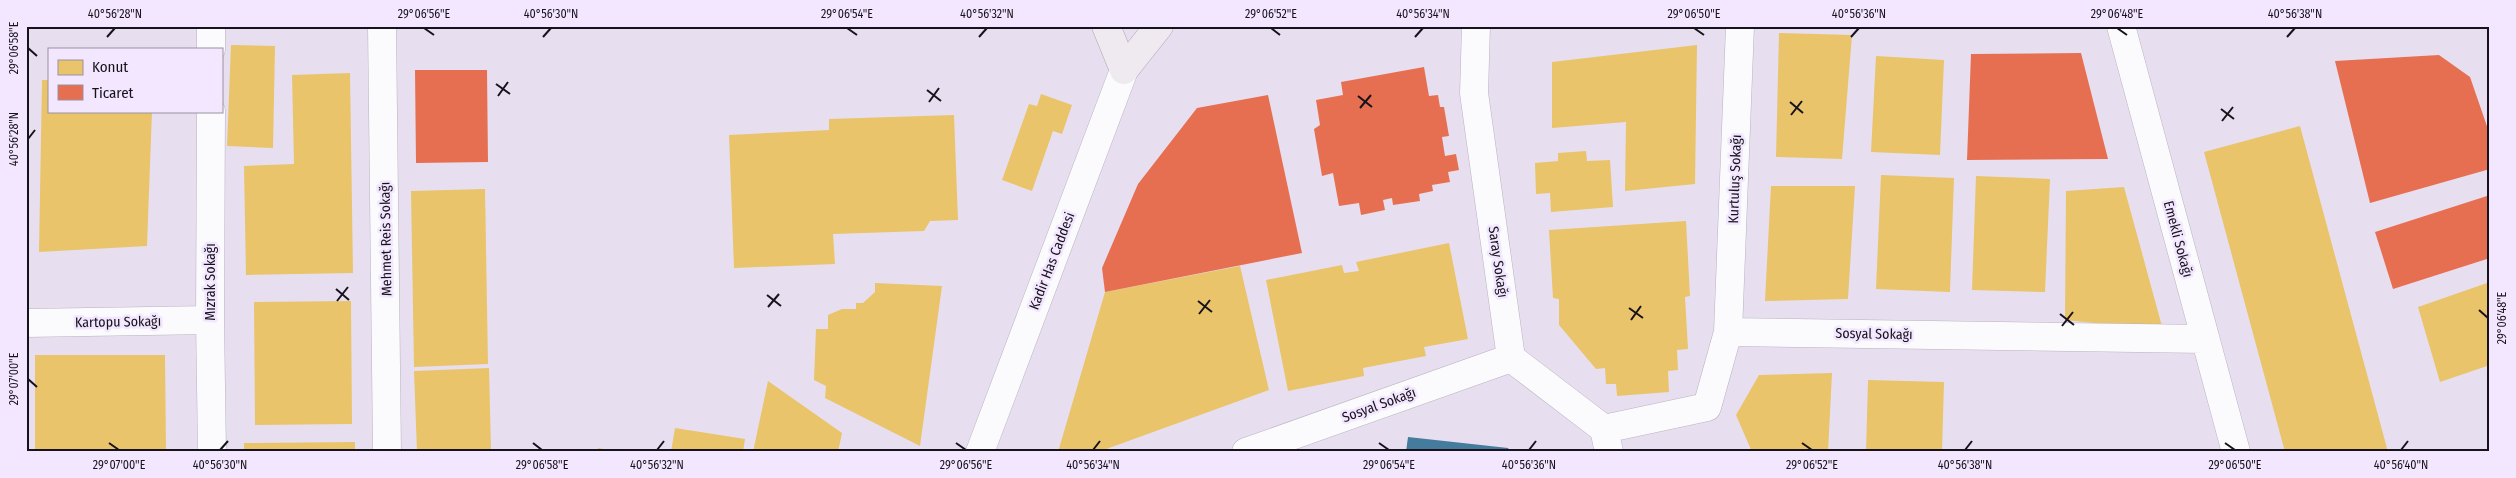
<svg xmlns="http://www.w3.org/2000/svg" width="2516" height="478" viewBox="0 0 2516 478" font-family="'Fira Sans Condensed',sans-serif">
	<rect width="100%" height="100%" fill="#e7dfef"/>
	<path fill="#e9c46a" d="M1779 33 1852 35 1842 159 1776 157Z
		M231 45 275 46 273 148 227 146Z
		M1697 45 1695 184 1625 191 1626 122 1552 128V62Z
		M1876 56 1944 60 1940 155 1871 152Z
		M350 73 353 273 246 275 244 166 294 164 292 75Z
		M42 80H49V111H152L147 246 39 252Z
		M1041 94 1072 105 1062 134 1053 131 1032 191 1002 180 1029 104 1037 106Z
		M954 115 958 220 930 221 924 231 833 234 835 264 734 268 729 135 829 130V119Z
		M2300 126 2388 452H2285L2204 152Z
		M1586 151 1587 161 1610 160 1613 207 1551 212 1550 193 1536 194 1535 163 1558 161V153Z
		M1881 175 1954 178 1950 292 1876 289Z
		M1976 176 2050 179 2045 292 1972 290Z
		M1771 186H1855L1848 299 1765 301Z
		M2124 187 2163 330 2065 320 2066 191Z
		M485 189 488 364 414 367 411 191Z
		M1686 221 1690 296 1685 297 1688 349 1677 350 1678 370 1668 371 1669 392 1617 396 1616 384H1606L1605 368 1596 369 1559 325V299L1553 298 1549 230Z
		M1449 243 1468 339 1424 347 1426 356 1363 368 1364 376 1288 391 1266 280 1342 265 1344 273 1359 271 1356 262Z
		M1240 266 1269 390 1098 452H1058L1105 292Z
		M2490 282V365L2440 382 2418 307Z
		M875 283 942 286 920 446 825 398 826 386 814 380 816 329H828V315L842 309H856V303H863L875 292Z
		M351 301 352 424 255 425 254 302Z
		M35 355H165L166 452H35Z
		M489 368 491 452H417L414 371Z
		M1832 373 1828 452H1752L1736 415 1759 375Z
		M1868 380 1944 382 1942 452H1866Z
		M768 381 842 433 838 452H753Z
		M675 428 745 439 743 452H671Z
		M355 442V452H244V443Z
		M598 448 615 451V452H598Z"/>
	<path fill="#e76f51" d="M2081 53 2108 159 1967 160 1971 54Z
		M2439 55 2470 77 2490 135V169L2370 203 2335 61Z
		M1424 67 1429 96 1438 95 1440 107H1444L1449 136 1442 137 1445 156 1456 154 1459 170 1448 172 1450 182 1432 185 1433 191 1419 194 1420 201 1393 205 1392 198 1383 200 1385 210 1361 215 1359 203 1339 206 1333 173 1322 176 1314 129 1320 125 1316 100 1343 95 1341 82Z
		M415 70H487L488 162 416 163Z
		M1268 95 1302 253 1105 292 1102 268 1138 184 1197 108Z
		M2490 195V258L2393 289 2375 232Z"/>
	<path fill="#457b9d" d="M1408 437 1508 448 1511 452H1406Z"/>
	<g fill="none" stroke-linecap="round" stroke-linejoin="round">
		<defs>
			<path id="minor" d="M382 26 387 452
				M1476 26 1474 93 1511 358 1604 429 1609 452
				M2121 26 2236 452
				M211 49V26
				M211 111 210 320 212 452
				M26 323 210 320
				M1728 332 1740 26
				M1604 429 1707 407 1728 332 2204 339
				M1246 452 1511 358"/>
			<path id="tertiary" d="M980 452 1124 70"/>
			<path id="primary" d="M1106 26 1124 70 1159 26"/>
		</defs>
		<use href="#minor" stroke="#b9b2bf" stroke-width="29"/>
		<use href="#tertiary" stroke="#b9b2bf" stroke-width="29"/>
		<use href="#primary" stroke="#b1a5b6" stroke-width="29"/>
		<use href="#minor" stroke="#fbfafd" stroke-width="28"/>
		<use href="#tertiary" stroke="#fbfafd" stroke-width="28"/>
		<use href="#primary" stroke="#efe9f0" stroke-width="28"/>
	</g>
	<path fill="none" stroke="#17121c" stroke-width="2" d="M424 28 434 35M847 28 857 35M1271 28 1280 35M1694 28 1704 35M2117 28 2127 35M107 37 115 28M543 37 551 28M979 37 987 28M1415 37 1423 28M1851 37 1859 28M2287 37 2295 28M28 48 37 56M496 84 510 94M927 90 941 101M498 96 508 82M1358 96 1372 107M929 102 939 88M1790 102 1803 113M1360 108 1371 95M2221 109 2234 119M1791 115 1802 101M2222 121 2233 107M28 139 35 130M336 289 349 300M767 295 781 306M337 301 348 287M1198 301 1212 312M768 307 779 294M1629 308 1643 318M2479 310 2488 318M1199 314 1210 300M2060 314 2074 325M1631 320 1641 306M2062 326 2073 312M28 379 37 387M109 443 119 450M533 443 542 450M956 443 966 450M1379 443 1389 450M1802 443 1812 450M2225 443 2235 450M220 450 228 441M657 450 664 441M1093 450 1100 441M1529 450 1536 441M1965 450 1972 441M2401 450 2408 441"/>
	<g text-anchor="middle" dominant-baseline="central" stroke-width="5" stroke-linejoin="round" paint-order="stroke">
		<g font-size="14" fill="#17121c" stroke="#f2e7fe">
			<text transform="translate(1735 179) rotate(-88)">Kurtuluş Sokağı</text>
			<text transform="translate(386 239) rotate(-91)">Mehmet Reis Sokağı</text>
			<text transform="translate(2178 239) rotate(75)">Emekli Sokağı</text>
			<text transform="translate(1052 261) rotate(-69)">Kadir Has Caddesi</text>
			<text transform="translate(1498 262) rotate(82)">Saray Sokağı</text>
			<text transform="translate(210 282) rotate(-90)">Mızrak Sokağı</text>
			<text transform="translate(118 322) rotate(-1)">Kartopu Sokağı</text>
			<text transform="translate(1874 334) rotate(1)">Sosyal Sokağı</text>
			<text transform="translate(1379 405) rotate(-20)">Sosyal Sokağı</text>
		</g>
	</g>
	<rect width="2516" height="478" fill="none" stroke="#f2e7fe" stroke-width="55"/>
	<rect x="48" y="48" width="175" height="65" fill="#f2e7fe" stroke="#9a92a4"/>
	<rect x="58" y="60" width="25" height="15" fill="#e9c46a" stroke="#9a92a4"/>
	<text x="92" y="72" font-size="15" fill="#17121c">Konut</text>
	<rect x="58" y="85" width="25" height="15" fill="#e76f51" stroke="#9a92a4"/>
	<text x="92" y="98" font-size="15" fill="#17121c">Ticaret</text>
	<rect x="28" y="28" width="2460" height="422" fill="none" stroke="#17121c" stroke-width="2"/>
	<g font-size="12" text-anchor="middle" fill="#17121c">
		<text x="115" y="18">40°56'28"N</text>
		<text x="424" y="18">29°06'56"E</text>
		<text x="551" y="18">40°56'30"N</text>
		<text x="847" y="18">29°06'54"E</text>
		<text x="987" y="18">40°56'32"N</text>
		<text x="1271" y="18">29°06'52"E</text>
		<text x="1423" y="18">40°56'34"N</text>
		<text x="1694" y="18">29°06'50"E</text>
		<text x="1859" y="18">40°56'36"N</text>
		<text x="2117" y="18">29°06'48"E</text>
		<text x="2295" y="18">40°56'38"N</text>
		<text transform="translate(14 48) rotate(-90)" y="4">29°06'58"E</text>
		<text transform="translate(14 139) rotate(-90)" y="4">40°56'28"N</text>
		<text transform="translate(2502 318) rotate(-90)" y="4">29°06'48"E</text>
		<text transform="translate(14 379) rotate(-90)" y="4">29°07'00"E</text>
		<text x="119" y="469">29°07'00"E</text>
		<text x="220" y="469">40°56'30"N</text>
		<text x="542" y="469">29°06'58"E</text>
		<text x="657" y="469">40°56'32"N</text>
		<text x="966" y="469">29°06'56"E</text>
		<text x="1093" y="469">40°56'34"N</text>
		<text x="1389" y="469">29°06'54"E</text>
		<text x="1529" y="469">40°56'36"N</text>
		<text x="1812" y="469">29°06'52"E</text>
		<text x="1965" y="469">40°56'38"N</text>
		<text x="2235" y="469">29°06'50"E</text>
		<text x="2401" y="469">40°56'40"N</text>
	</g>
</svg>
